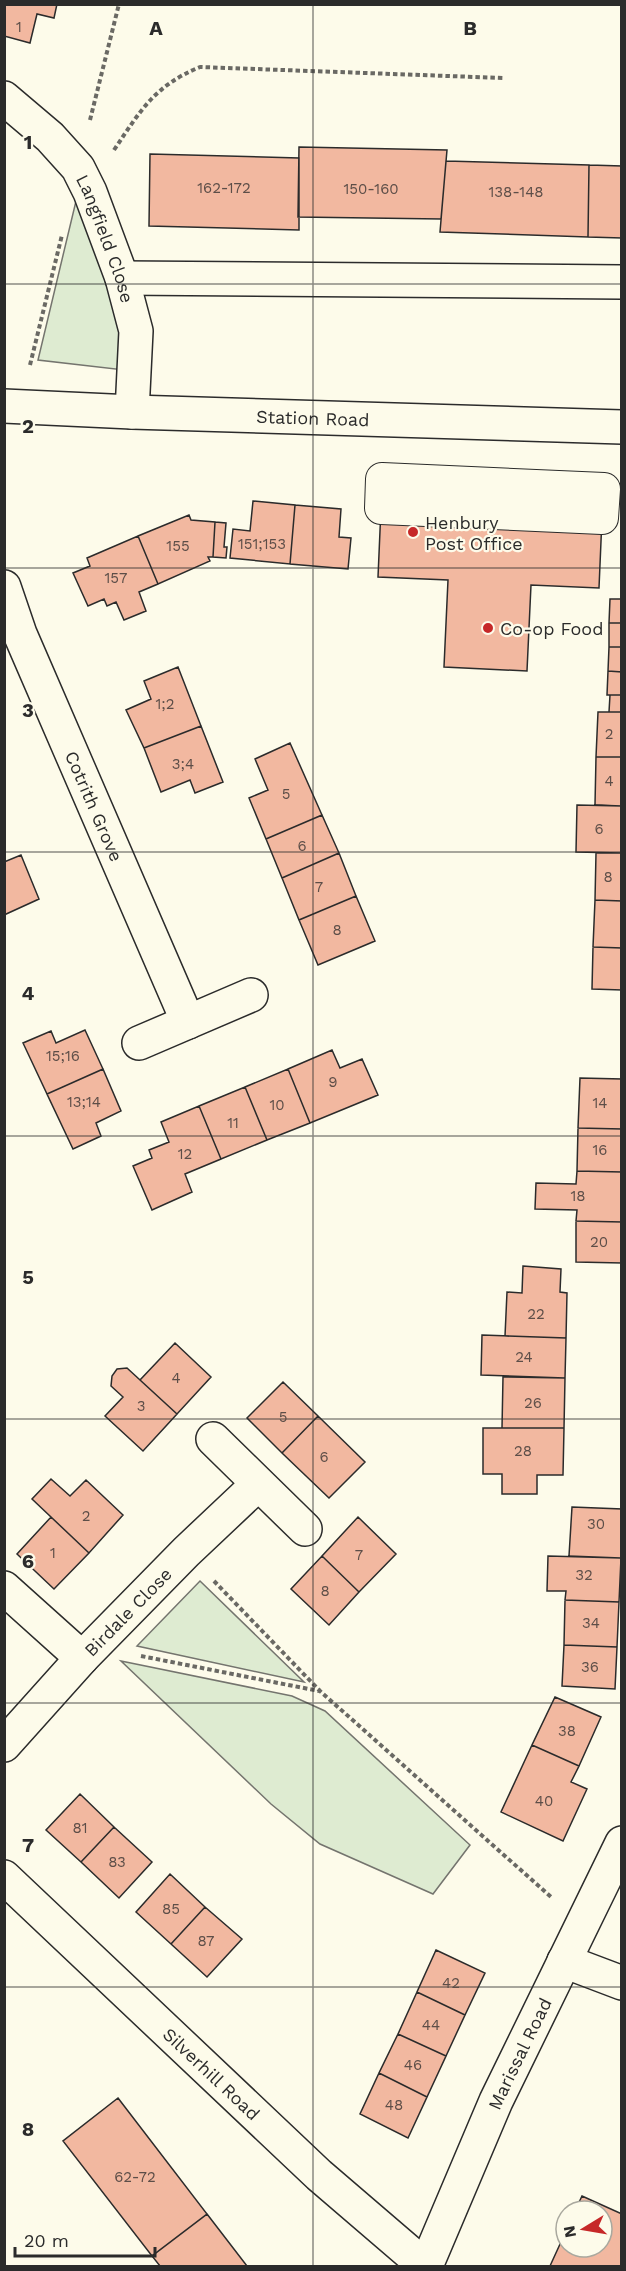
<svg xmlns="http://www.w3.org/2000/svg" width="626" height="2271" viewBox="0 0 626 2271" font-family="'Work Sans',sans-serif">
	<rect width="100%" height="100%" fill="#fdfbea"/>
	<path fill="#deebd1" stroke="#74746e" stroke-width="1.5" d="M76 201 124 330V370L38 360Z
		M200 1581 304 1682 137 1646Z
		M121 1661 292 1696 325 1711 470 1845 433 1894 320 1844 271 1804Z"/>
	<path fill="#f2b8a0" stroke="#2b2b2b" stroke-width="1.5" d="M4 4H57L54 18 37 14 30 43 4 36Z
		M299 147 447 150 441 219 298 217Z
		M150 154 299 158V230L149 226Z
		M446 161 589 165 588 237 440 232Z
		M589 165 622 166V238L588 237Z
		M253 501 295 505 290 564 230 558 233 529 250 531Z
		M295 505 341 509 339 537 351 538 348 569 290 564Z
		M381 508 602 518 599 588 531 585 527 671 444 667 448 580 378 577Z
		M189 515 191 520 215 522 213 557H208L210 561 158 584 138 536Z
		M215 522 226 523 224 547H227L226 558 213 557Z
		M138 536 158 584 139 592 146 611 124 620 116 602 107 606 104 599 88 606 73 573 90 566 87 558Z
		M610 599H622V623H609Z
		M609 623H622V647H609Z
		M609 647H622V672L608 671Z
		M178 667 201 726 144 748 126 710 151 699 144 681Z
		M608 671 622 672V695H607Z
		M610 695H622V712H609Z
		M598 712H622V757H596Z
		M201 726 223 782 195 793 190 780 161 792 144 748Z
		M290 743 322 815 266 839 249 798 268 790 255 759Z
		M596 757H622V806L595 805Z
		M577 805 622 806V853L576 852Z
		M322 815 339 853 282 878 266 839Z
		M339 853 356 896 299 920 282 878Z
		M596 853H622V901L595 900Z
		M21 855 39 899 4 915V862Z
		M356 896 375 941 318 965 299 920Z
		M595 900 622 901V948L593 947Z
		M593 947 622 948V990L592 989Z
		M85 1030 103 1069 47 1094 23 1043 51 1031 56 1043Z
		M332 1050 340 1068 362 1059 378 1095 310 1123 288 1069Z
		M103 1069 121 1111 96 1123 101 1136 73 1149 47 1094Z
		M288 1069 310 1123 267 1140 245 1087Z
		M580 1078 622 1079V1129L578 1128Z
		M245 1087 267 1140 221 1159 199 1106Z
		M199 1106 221 1159 185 1174 192 1192 152 1210 133 1166 152 1158 149 1150 169 1142 161 1122Z
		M578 1128 622 1129V1172L577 1171Z
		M577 1171 622 1172V1222L576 1221 577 1210 535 1209 536 1183 576 1184Z
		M576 1221 622 1222V1263L576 1262Z
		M523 1266 561 1269 560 1292 567 1293 566 1338 505 1336 507 1292 522 1293Z
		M482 1335 566 1338 565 1378 481 1375Z
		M175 1343 211 1377 177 1414 140 1380Z
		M127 1368 177 1414 143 1451 105 1416 123 1397 111 1386 112 1376 117 1369Z
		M503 1377 565 1378 564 1428H502Z
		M283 1382 318 1416 282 1453 247 1418Z
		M318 1416 365 1462 329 1498 282 1453Z
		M483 1428H564L563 1475H537V1494H502V1474H483Z
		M51 1479 70 1496 86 1480 123 1515 89 1553 32 1499Z
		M572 1507 622 1509 621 1558 569 1556Z
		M51 1517 89 1553 54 1589 17 1554Z
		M358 1517 396 1554 359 1592 322 1556Z
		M322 1556 359 1592 329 1625 291 1589Z
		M548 1556 621 1558 619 1602 565 1600 566 1591H547Z
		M565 1600 619 1602 617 1647 564 1645Z
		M564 1645 617 1647 615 1689 562 1686Z
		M555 1697 601 1717 579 1766 532 1745Z
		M532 1745 579 1766 571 1782 587 1789 563 1841 501 1812Z
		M80 1794 114 1827 81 1862 46 1830Z
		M114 1827 152 1862 119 1898 81 1862Z
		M170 1874 205 1907 171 1944 136 1912Z
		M205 1907 242 1939 207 1977 171 1944Z
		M436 1950 485 1973 465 2015 417 1992Z
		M417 1992 465 2015 446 2056 398 2034Z
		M398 2034 446 2056 427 2097 379 2073Z
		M379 2073 427 2097 408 2138 360 2114Z
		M118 2098 207 2214 152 2256 63 2141Z
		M582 2196 622 2214V2266H550L566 2231V2247H602V2211H575Z
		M207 2214 247 2266H160L152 2256Z"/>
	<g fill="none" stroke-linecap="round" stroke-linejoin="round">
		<defs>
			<path id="pedestrian" d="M382 479 604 489 602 518 381 508Z"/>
			<g id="minor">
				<path id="s1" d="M4 98 50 137 78 168 90 192 122 278 136 331 132 412"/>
				<path d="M122 278 622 282"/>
				<path id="s2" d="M4 587 20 634 188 1022"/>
				<path d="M139 1043 251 995"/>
				<path d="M213 1439 305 1529"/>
				<path d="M4 1588 82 1658"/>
				<path id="s3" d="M4 1745 82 1658 186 1552 258 1484"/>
				<path id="s4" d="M4 1877 319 2175 425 2266"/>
				<path d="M564 1961 622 1983"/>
				<path id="s5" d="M426 2266 496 2101 622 1843"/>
			</g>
			<g id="secondary">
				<path id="s6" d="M4 406 132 412 622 427"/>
			</g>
		</defs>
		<use href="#pedestrian" stroke="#2b2b2b" stroke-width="34"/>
		<use href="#minor" stroke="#2b2b2b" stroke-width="36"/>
		<use href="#secondary" stroke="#2b2b2b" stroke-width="36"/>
		<path stroke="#6a6964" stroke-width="4" stroke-dasharray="4.5 3" stroke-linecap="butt" d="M90 120 119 4
			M114 150C141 110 154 86 200 67L503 78
			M30 365 62 235
			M214 1581 320 1691 551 1897
			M141 1656 319 1691"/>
		<use href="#pedestrian" stroke="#fdfbea" stroke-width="32"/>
		<use href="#minor" stroke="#fdfbea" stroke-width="33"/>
		<use href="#secondary" stroke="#fdfbea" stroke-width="33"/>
	</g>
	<path fill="none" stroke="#2b2b2b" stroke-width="1.5" stroke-opacity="0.55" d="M313 4V2266M4 284H622M4 568H622M4 852H622M4 1136H622M4 1419H622M4 1703H622M4 1987H622"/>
	<g fill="#c62828" stroke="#fdfbea" stroke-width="2">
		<circle cx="413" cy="532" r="6"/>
		<circle cx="488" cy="628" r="6"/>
	</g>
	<g text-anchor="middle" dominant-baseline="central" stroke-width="4.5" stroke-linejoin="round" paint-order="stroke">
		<g font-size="15" fill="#5d4e48">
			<text x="19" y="27">1</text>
			<text x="224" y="188">162-172</text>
			<text x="371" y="189">150-160</text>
			<text x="516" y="192">138-148</text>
			<text x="262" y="544">151;153</text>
			<text x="178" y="546">155</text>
			<text x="116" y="578">157</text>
			<text x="165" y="704">1;2</text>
			<text x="609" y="734">2</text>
			<text x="183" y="764">3;4</text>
			<text x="609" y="781">4</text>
			<text x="286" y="794">5</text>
			<text x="599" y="829">6</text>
			<text x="302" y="846">6</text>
			<text x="608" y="877">8</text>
			<text x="319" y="887">7</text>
			<text x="337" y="930">8</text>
			<text x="63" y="1056">15;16</text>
			<text x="333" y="1082">9</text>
			<text x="84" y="1102">13;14</text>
			<text x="600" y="1103">14</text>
			<text x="277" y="1105">10</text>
			<text x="233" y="1123">11</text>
			<text x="600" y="1150">16</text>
			<text x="185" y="1154">12</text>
			<text x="578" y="1196">18</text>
			<text x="599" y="1242">20</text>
			<text x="536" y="1314">22</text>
			<text x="524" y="1357">24</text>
			<text x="176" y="1378">4</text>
			<text x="533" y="1403">26</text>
			<text x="141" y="1406">3</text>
			<text x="283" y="1417">5</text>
			<text x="523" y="1451">28</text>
			<text x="324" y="1457">6</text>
			<text x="86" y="1516">2</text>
			<text x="596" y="1524">30</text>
			<text x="53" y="1553">1</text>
			<text x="359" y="1555">7</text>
			<text x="584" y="1575">32</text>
			<text x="325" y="1591">8</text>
			<text x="591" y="1623">34</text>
			<text x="590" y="1667">36</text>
			<text x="567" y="1731">38</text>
			<text x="544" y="1801">40</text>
			<text x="80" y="1828">81</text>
			<text x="117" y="1862">83</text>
			<text x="171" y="1909">85</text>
			<text x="206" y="1941">87</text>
			<text x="451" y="1983">42</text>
			<text x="431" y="2025">44</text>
			<text x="413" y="2065">46</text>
			<text x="394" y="2105">48</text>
			<text x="135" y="2177">62-72</text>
		</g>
		<g font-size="18" fill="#2b2b2b" stroke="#fdfbea">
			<text stroke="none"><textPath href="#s1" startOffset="178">Langfield Close</textPath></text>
			<text stroke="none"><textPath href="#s6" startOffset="309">Station Road</textPath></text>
			<text stroke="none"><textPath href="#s2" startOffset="237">Cotrith Grove</textPath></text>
			<text stroke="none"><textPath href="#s3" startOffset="182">Birdale Close</textPath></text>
			<text stroke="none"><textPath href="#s5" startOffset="232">Marissal Road</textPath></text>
			<text stroke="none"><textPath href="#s4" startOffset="286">Silverhill Road</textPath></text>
		</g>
		<g font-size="18" fill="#2b2b2b" stroke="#fdfbea" text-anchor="start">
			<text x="425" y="522">Henbury<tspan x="425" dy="21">Post Office</tspan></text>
			<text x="500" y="628">Co-op Food</text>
		</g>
	</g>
	<g font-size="20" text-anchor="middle" font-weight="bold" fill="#2b2b2b" stroke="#fdfbea" stroke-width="4.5" stroke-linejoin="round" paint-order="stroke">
		<text x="156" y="35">A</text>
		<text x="470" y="35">B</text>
		<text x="28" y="149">1</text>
		<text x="28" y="433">2</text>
		<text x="28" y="717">3</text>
		<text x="28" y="1000">4</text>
		<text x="28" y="1284">5</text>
		<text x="28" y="1568">6</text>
		<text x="28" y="1852">7</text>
		<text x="28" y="2136">8</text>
	</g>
	<rect width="626" height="2271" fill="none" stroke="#2b2b2b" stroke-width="12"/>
	<g transform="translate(584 2229) rotate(259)"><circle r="28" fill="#fdfbea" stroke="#a9a89e" stroke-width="1.5"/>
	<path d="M0-4.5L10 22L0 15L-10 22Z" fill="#c62828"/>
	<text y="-9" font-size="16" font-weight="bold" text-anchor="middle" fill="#2b2b2b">N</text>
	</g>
	<path d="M15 2247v9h140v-9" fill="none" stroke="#2b2b2b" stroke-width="3"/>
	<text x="24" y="2247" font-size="18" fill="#2b2b2b" stroke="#fdfbea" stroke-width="4.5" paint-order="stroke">20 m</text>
</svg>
